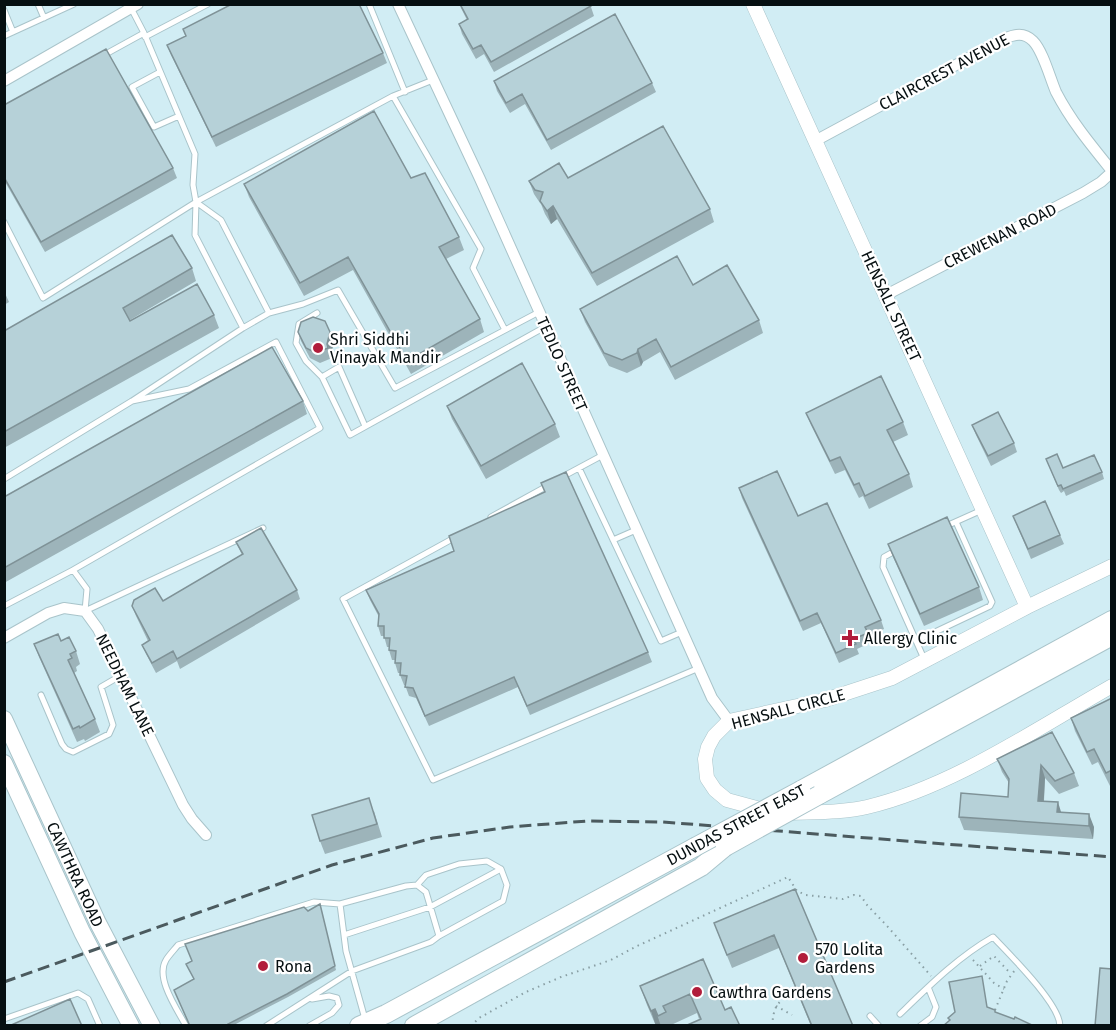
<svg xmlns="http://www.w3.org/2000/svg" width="1116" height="1030" viewBox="0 0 1116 1030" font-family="'Fira Sans',sans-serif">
	<rect width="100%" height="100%" fill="#d1edf4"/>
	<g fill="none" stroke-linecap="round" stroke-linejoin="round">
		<defs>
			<path id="service" d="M38 4 44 18
				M369 4 405 92
				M4 10 13 32
				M4 36 74 4
				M145 37 208 4
				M104 55 144 33 131 8
				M160 72 132 87 154 127 179 116
				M393 96 481 249 473 268 505 330 539 312
				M196 202 221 220 269 313 303 304 338 290 395 388 505 330
				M196 202 393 96 433 80
				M196 202 195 235 243 328 269 313
				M4 222 43 298 196 202 193 185 195 154 144 33
				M317 313 299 324 296 343 306 361 322 377 350 435 545 327
				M322 377 339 367 365 426
				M579 468 661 641 682 632
				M562 477 603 455
				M4 479 132 401 243 328
				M491 517 549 485
				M944 527 982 510
				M454 538 343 599 433 780 699 668
				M613 540 636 530
				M895 551 884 557 883 567 925 661
				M73 570 320 428 276 342 189 389 132 401
				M4 606 73 570 87 589 85 611 263 528
				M916 641 990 606 992 602 956 522
				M41 695 62 744 66 749 73 752 109 734 113 725 101 687 120 676
				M417 885 426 892 439 936
				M340 904 346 951 365 1019
				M344 935 430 907 501 869
				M900 1014C929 986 958 957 993 937 1009 954 1060 1004 1060 1026
				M870 1016 879 1026
				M4 1019 78 993 88 999 100 1026
				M186 1026C177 1009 155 978 166 960 169 955 174 950 178 945L314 902 340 904 406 886 417 885 426 875 459 864 487 861 501 869 507 885 503 901 439 936 431 942 352 971 266 1026
				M309 1026 332 1013 339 1005 337 998 329 996 312 999
				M920 1026 932 1017 936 1007 928 987"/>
			<path id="minor" d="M398 4 480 179 712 698 729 721
				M4 81 138 4
				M815 141 1004 39C1015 34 1024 32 1033 41 1043 51 1050 78 1056 92 1071 121 1091 145 1112 171
				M886 295 1083 193 1101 182 1112 172
				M4 638 48 613 64 608 85 611 98 629 183 805 192 819 206 835"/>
			<path id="tertiary" d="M753 4 1027 607
				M768 811 727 800 715 790 707 778 705 759 708 747 714 736 729 721 825 700 892 678 1027 607 1112 566
				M790 813C815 812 842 813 867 807 952 787 1036 729 1112 686"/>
			<g id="secondary">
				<path id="s1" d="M4 719 98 923 152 1026"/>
				<path d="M4 763 82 932 131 1026"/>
			</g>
			<path id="primary" d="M801 790 1112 620
				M819 795 1112 636
				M359 1026 386 1014 695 847
				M414 1026 701 867 725 847"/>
		</defs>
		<use href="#service" stroke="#a9c4ca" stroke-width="7"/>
		<use href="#minor" stroke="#a9c4ca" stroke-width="12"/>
		<use href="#tertiary" stroke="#a9c4ca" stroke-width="15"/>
		<use href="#secondary" stroke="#a9c4ca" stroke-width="18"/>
		<use href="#primary" stroke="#a9c4ca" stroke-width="20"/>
		<path stroke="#899fa4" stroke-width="2" stroke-dasharray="1.5 4.5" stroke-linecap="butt" d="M973 960 994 983 1004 989
			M980 966 994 956 1011 974
			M776 1006 792 1015
			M995 1010 1007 981 1015 970
			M471 1026 479 1018 526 992 561 977 611 960 635 947 788 877 797 891 806 895 843 899 854 895 861 896 867 905 888 927 931 976
			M772 1026C774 1006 776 1004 791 993"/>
		<use href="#service" stroke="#fff" stroke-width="5"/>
		<use href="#minor" stroke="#fff" stroke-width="10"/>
		<use href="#tertiary" stroke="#fff" stroke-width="14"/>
		<use href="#secondary" stroke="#fff" stroke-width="16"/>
		<use href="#primary" stroke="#fff" stroke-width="18"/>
		<path stroke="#4b5a5e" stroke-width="3" stroke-dasharray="12 6" stroke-linecap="butt" d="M4 982 332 865 433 838 510 827 587 821 663 822 1112 857"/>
		<defs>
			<path id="primary-bridge" d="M695 847 801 790
				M725 847 819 795"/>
		</defs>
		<use href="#primary-bridge" stroke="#a9c4ca" stroke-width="20" stroke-linecap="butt"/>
		<use href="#primary-bridge" stroke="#fff" stroke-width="18"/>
	</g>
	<path fill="#9db4ba" d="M459 4H590L594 16 494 72 484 54 476 59 462 34 459 24 467 20Z
		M183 29 383 53 387 63 216 147 171 55 167 45 186 36Z
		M494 81 652 83 656 92 551 150 525 104 510 113 497 91Z
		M4 105 173 168 177 178 45 252 4 180Z
		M411 178 459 237 464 250 446 259 480 319 484 332 411 374 353 270 304 296 249 197 244 184Z
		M568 178 710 209 714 222 597 286 557 219 551 224 545 214 541 204 540 203 534 194 529 181Z
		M192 268 196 281 130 320V321L214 315 219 328 4 448V331Z
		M693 285 759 320 763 333 675 380 660 352 643 362 641 366 627 373 609 366 585 322 580 309Z
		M4 291 9 302 4 305Z
		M298 332H330L334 342 331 353 332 358 320 363 310 358 301 341Z
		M303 401 307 414 4 583V497Z
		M447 406 555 424 560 437 486 479 452 419Z
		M806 413 903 422 908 435 893 442 909 474 913 487 869 509 863 496 859 498 845 470 835 474 811 425Z
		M972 425 1014 443 1017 452 991 466 976 435Z
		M1046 459 1063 468 1102 472 1104 479 1066 496 1064 491 1061 493 1059 490Z
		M541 483 648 652 652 662 530 715 518 687 429 726 416 698 409 696 405 685H404L400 675V673H398L395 663V660H392L389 650V647H387L384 636H381L378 626 379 617 370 600 366 590 454 551 545 492Z
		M739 488 798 516 881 620 884 629 869 636 872 642 857 649 859 654 839 663 821 623 803 631 742 498Z
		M1013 516 1060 535 1064 544 1031 559Z
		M236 542 297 590 300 599 180 669 177 661 156 673 146 654 142 645 148 641 136 616 132 606 163 601 242 555Z
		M888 544 979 587 983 600 924 626 893 557Z
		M61 641 76 651 80 664 76 667 77 671 74 673 95 719 100 732 85 741 84 739 77 742 39 657 34 644Z
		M1112 698V785L1110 786 1098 762 1092 765 1075 731 1071 718Z
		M1052 732 1074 773 1079 786 1059 794 1045 778 1044 801 1061 812 1094 827 1093 839 964 830 959 817 1008 797 1009 783 1002 772 997 759Z
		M374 811 382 837 325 854 320 841Z
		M795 889 853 1026H811L779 948 732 968 719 936 714 923Z
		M320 904 336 970 288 997 232 1026H190L194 979 186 964 308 911Z
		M703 959 725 1010 699 1019 697 1013 671 1025V1026H656L647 1005 640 986Z"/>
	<path fill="#7f9297" d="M553 206 557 219 551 224 547 211Z
		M330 332 334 342 331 353 327 344Z
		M638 349 643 362 641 366 637 353Z
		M1041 765 1045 778 1043 814 1038 801Z
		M1058 802 1062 815V825L1057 812Z
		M1089 814 1094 827 1093 839 1089 826Z
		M655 1009 661 1026H656L651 1011Z"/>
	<path fill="#b6d1d8" stroke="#7f9297" stroke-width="1.5" d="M232 4H359L383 53 212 137 167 45 186 36 183 29Z
		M460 4H590L591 6 491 62 481 45 473 49 459 24 468 19Z
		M615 14 652 83 547 140 522 94 506 103 494 81Z
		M106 49 173 168 41 242 4 177V105Z
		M374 111 411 178 425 173 459 237 439 247 480 319 407 361 348 257 300 283 244 184Z
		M663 126 710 209 592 273 553 206 547 211 540 201 543 192 535 190 529 181 559 163 568 178Z
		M172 235 192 268 123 308 130 321 197 284 214 315 4 432V331Z
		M677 256 693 285 727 265 759 320 671 367 656 339 638 349 637 353 622 360 604 353 580 309Z
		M313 317 325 321 330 332 327 344 328 348 316 353 306 348 298 332 301 322Z
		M272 347 303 401 4 568V497Z
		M522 363 555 424 481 466 447 406Z
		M881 376 903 422 887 430 909 474 865 496 859 483 854 485 840 457 830 461 806 413Z
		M998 412 1014 443 988 456 972 425Z
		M1057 454 1063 468 1094 455 1102 472 1063 489 1061 485 1058 486 1057 484 1046 459Z
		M777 471 798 516 827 503 881 620 865 627 868 633 853 639 856 644 836 653 817 613 800 621 739 488Z
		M566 472 648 652 527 706 514 677 425 716 413 688 405 687 407 676 400 675 401 663H395L396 651 389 650 390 638H384V626H378L379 614 366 590 454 551 449 536 545 492 541 483Z
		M1045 501 1060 535 1028 549 1013 516Z
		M947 517 979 587 920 614 888 544Z
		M261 528 297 590 177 659 173 651 152 663 142 645 150 640 132 606 134 600 155 588 163 601 243 554 236 542Z
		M58 634 61 641 69 637 76 651 70 654 72 658 68 660 95 719 80 728 79 726 73 729 34 644Z
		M1112 698V770L1106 773 1094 749 1087 752 1071 718Z
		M1052 732 1074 773 1055 781 1041 765 1038 801 1058 802 1057 812 1089 814V826L959 817 961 793 1008 797 1009 779 997 759Z
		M369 798 377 824 320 841 312 815Z
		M795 889 853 1026H812L774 935 727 955 714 923Z
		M320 904 335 966 287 994 228 1024 229 1026H190L174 990 194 979 186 964 192 961 185 944 304 907 308 911Z
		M703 959 725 1010 731 1007 740 1026H685L701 1019 690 994 663 1006 666 1012 658 1016 655 1009 651 1011 640 986Z
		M1100 968 1112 969V1026H1095Z
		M982 976 987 1007 995 1010V1012L1014 1019 1015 1017 1034 1026H943L950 1020 948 1018 955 1012 949 982Z
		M70 999 82 1026H9Z"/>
	<g fill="#b11d3b" stroke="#fff" stroke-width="2">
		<circle cx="318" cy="348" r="6"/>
		<path d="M847 629h6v6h6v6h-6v6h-6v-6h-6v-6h6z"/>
		<circle cx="803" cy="958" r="6"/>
		<circle cx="263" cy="966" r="6"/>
		<circle cx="697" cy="992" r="6"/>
	</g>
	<g text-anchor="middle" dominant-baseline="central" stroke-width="4.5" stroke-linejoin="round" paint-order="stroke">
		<g font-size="16" fill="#060f11" stroke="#fff">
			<text transform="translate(944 72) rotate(-28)">CLAIRCREST AVENUE</text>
			<text transform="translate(1000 236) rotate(-27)">CREWENAN ROAD</text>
			<text transform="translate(891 306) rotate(65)">HENSALL STREET</text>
			<text transform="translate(562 364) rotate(66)">TEDLO STREET</text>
			<text transform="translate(125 685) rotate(64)">NEEDHAM LANE</text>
			<text transform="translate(788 709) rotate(-15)">HENSALL CIRCLE</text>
			<text transform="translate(736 825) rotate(-28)">DUNDAS STREET EAST</text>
			<text stroke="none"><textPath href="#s1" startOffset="171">CAWTHRA ROAD</textPath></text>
		</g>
		<g font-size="16" fill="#060f11" stroke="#fff" text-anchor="start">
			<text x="330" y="339">Shri Siddhi<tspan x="330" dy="18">Vinayak Mandir</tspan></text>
			<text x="864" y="638">Allergy Clinic</text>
			<text x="815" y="949">570 Lolita<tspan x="815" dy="18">Gardens</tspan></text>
			<text x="275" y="966">Rona</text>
			<text x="709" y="992">Cawthra Gardens</text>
		</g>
	</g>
	<rect width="1116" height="1030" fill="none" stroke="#060f11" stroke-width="12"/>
</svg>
